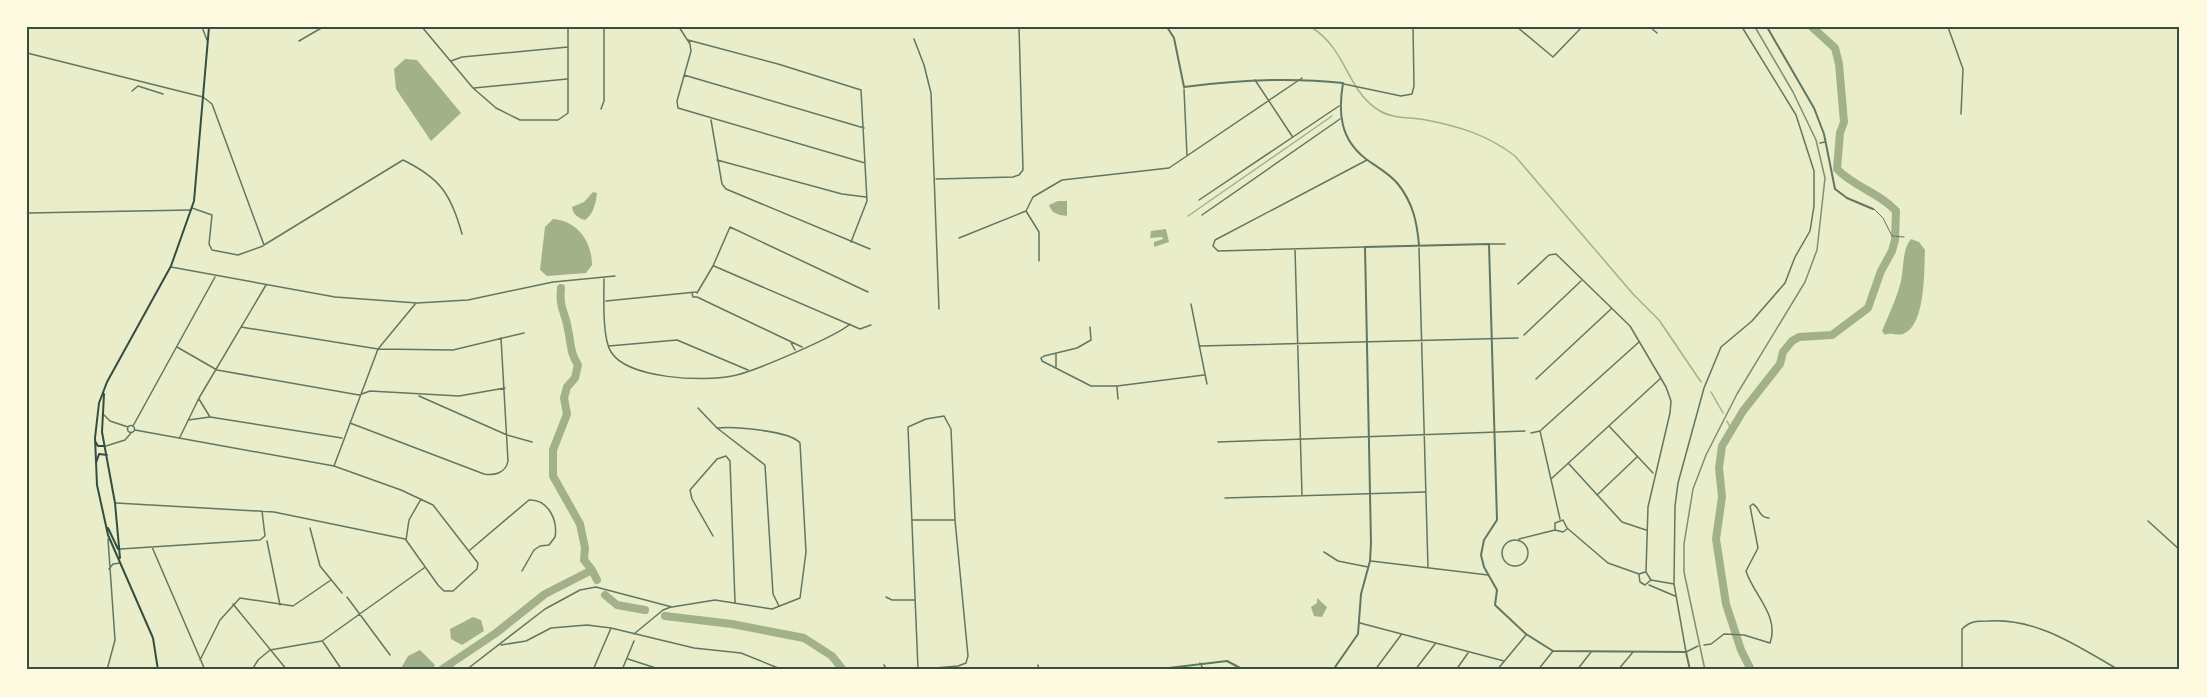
<svg xmlns="http://www.w3.org/2000/svg" width="2207" height="697" viewBox="0 0 2207 697" font-family="'Asap Condensed',sans-serif">
	<rect width="100%" height="100%" fill="#e9edc9"/>
	<path fill="#a3b18a" d="M405 59 417 60 461 113 431 141 396 89 394 69Z
		M593 192 597 193C596 203 593 215 585 220 578 218 573 215 572 207L584 202Z
		M1058 201H1067V216C1059 215 1052 214 1049 205Z
		M553 219C578 221 592 242 592 265L586 273 547 276 540 270 545 227Z
		M1166 229 1169 242 1154 247V242L1163 239 1162 237 1150 238 1151 231Z
		M1911 239 1919 242 1925 250C1924 269 1926 326 1903 334 1896 336 1891 332 1885 335L1882 331C1889 314 1897 298 1901 281 1904 267 1902 250 1911 239Z
		M1317 598 1327 607 1322 617 1314 616 1311 607 1317 603Z
		M473 617 481 620 484 631 462 645 451 639 450 629Z
		M420 650 435 665 433 669 400 670 408 656Z"/>
	<g fill="none" stroke-linecap="round" stroke-linejoin="round">
		<path stroke="#a3b18a" stroke-width="1.5" d="M1311 27C1348 50 1346 91 1380 111 1393 119 1411 117 1426 120 1458 126 1488 135 1515 156L1633 294 1659 320 1701 382
			M1188 216 1332 116
			M1711 392 1723 413
			M1727 421 1731 429"/>
		<path stroke="#a3b18a" stroke-width="8" d="M592 570 597 580
			M605 595 617 605 645 610
			M665 616 732 624 804 638 832 656 843 670
			M441 670 496 633 545 594 592 570 584 560 585 548 580 524 553 476V450L567 414 564 398 567 387 575 378 578 365C570 353 571 343 568 329 565 311 559 309 561 288
			M1751 670 1741 650 1726 604 1716 539 1722 497 1719 468 1722 446 1743 411 1780 364 1783 352 1792 341 1799 337 1832 335 1868 308 1881 271 1892 251 1895 240 1896 211C1880 193 1854 187 1837 169L1840 133 1844 122 1839 64 1835 48 1812 27"/>
		<path stroke="#617663" stroke-width="1" d="M1874 209 1883 218 1892 236 1904 237"/>
		<path stroke="#617663" stroke-width="1.5" d="M202 27 207 40
			M422 27 473 88 496 108 520 120H558L568 113V27
			M679 27 690 44 691 51 677 101 678 108 865 163
			M1517 27 1553 57 1582 27
			M1650 27 1657 33
			M1948 27 1963 69 1961 114
			M914 39 924 65 931 93 939 309
			M688 40 778 64 861 90 867 201 851 242
			M299 41 323 27
			M27 53 203 97 212 104 264 245 403 160C440 178 451 194 462 234
			M451 61 462 57 568 47
			M684 75 864 128
			M1255 80 1292 136
			M1344 84 1401 96 1412 94 1414 86 1413 27
			M474 88 567 79
			M1184 89 1187 156
			M132 91 138 86 163 94
			M601 109 604 101V27
			M711 120 722 184 726 189 870 249
			M1820 143 1825 142
			M717 160 842 194 866 197
			M936 179 1013 177 1019 175 1023 170 1019 27
			M1199 200 1339 106
			M192 208 212 215 209 244 212 250 238 255 263 246
			M1026 211 1039 232V261
			M27 213 191 210
			M1202 215 1340 119
			M959 238 1026 211 1033 197 1062 180 1169 168 1302 78
			M1490 244H1505
			M1364 247 1218 251 1213 246 1215 240 1367 160
			M1419 248 1428 568
			M1295 249 1302 495
			M714 266 860 329 871 325
			M171 267 335 297 417 303 468 300 553 282 615 276
			M604 279C604 297 602 338 611 352 628 379 704 382 732 376 751 373 837 336 850 324
			M1518 284 1549 255 1556 254 1630 326 1666 387 1671 401 1670 413 1648 507 1646 572 1651 580
			M692 293 693 297H697
			M697 293 713 266 730 227 868 292
			M697 297 802 347
			M606 301 696 292
			M1191 304 1207 384
			M241 327 378 349 453 350 524 333
			M1090 327 1091 340 1077 348 1044 356 1041 358 1042 361 1091 386H1117L1204 375
			M1524 335 1581 281
			M790 341 795 350
			M609 346 677 340 748 370
			M1199 346 1518 338
			M177 347 217 370 359 395 370 391 459 396 505 388
			M1056 354V367
			M1536 379 1611 309
			M1117 387 1118 399
			M419 396 507 435 532 442
			M698 408 717 428 765 465 773 594 779 606
			M103 414 110 421 128 427
			M210 417 342 438
			M188 420 210 417 199 399
			M350 423 484 474C494 476 506 473 508 461L501 338
			M127.5 429a3.5 3.5 0 1 1 7 0a3.5 3.5 0 1 1-7 0Z
			M133 426 215 277
			M1609 426 1653 473
			M135 430 334 466 401 490 433 505 478 563 477 569 453 591H444L438 585 406 540 409 520 421 499
			M1540 431 1560 519
			M1531 433 1540 431 1639 342
			M180 437 199 398 266 285
			M1218 442 1525 431
			M106 446 125 440 131 433
			M1569 464 1622 522 1646 530
			M334 466 378 349 416 303
			M1551 479 1661 378
			M1597 495 1637 457
			M1225 498 1425 492
			M116 503 274 512 405 539
			M912 520H955
			M2148 521 2180 550
			M310 528 320 566 342 593
			M1555 530V523L1563 520 1567 528 1608 563 1639 574 1645 572
			M713 536 692 499 690 490 717 459 726 456 730 461 735 602
			M1519 539 1555 530 1563 532 1567 529
			M1502 553a13 13 0 1 1 26 0a13 13 0 1 1-26 0Z
			M267 541 280 605
			M152 547 205 670
			M120 549 260 540 265 536 262 511
			M470 550 529 500C548 499 558 520 555 537L549 545 540 546 534 550 522 571
			M1324 552 1338 561 1368 567
			M1371 561 1488 575
			M109 569 113 564 120 563
			M1639 575 1640 582 1645 585 1651 580 1674 584
			M1649 585 1675 596
			M347 597 390 655
			M886 597 892 600H914
			M233 604 287 670
			M1360 623 1504 661
			M634 634 663 610 671 607
			M323 642 342 670
			M501 645 526 641 551 628 587 625 611 628 694 648 741 653 783 670
			M1704 645 1711 644 1724 634 1744 635 1770 643C1780 616 1753 594 1746 571L1758 548 1750 506 1753 504C1760 508 1759 518 1769 518
			M1698 646 1686 652 1674 584 1675 506 1678 483 1704 388 1721 347 1752 321 1785 283 1795 257 1810 231 1814 206V171L1796 115 1742 27
			M628 659 662 670
			M200 660 220 620 240 598 293 606 331 580
			M1200 663 1204 670
			M884 665 887 670
			M1038 665 1039 670
			M107 670 115 640 108 539
			M252 670 258 660 270 650 322 641 424 568
			M466 670 545 609 580 590 596 587 672 607 715 600 772 609 800 598 806 552 800 443C791 431 733 426 717 428
			M538 670 542 669
			M593 670 611 628
			M622 670 634 641
			M912 670 958 666 966 663 968 656 955 520 951 429 944 416 926 419 908 427 918 669
			M1375 670 1401 635
			M1415 670 1435 644
			M1456 670 1468 653
			M1497 670 1526 635
			M1538 670 1553 651
			M1577 670 1591 652
			M1618 670 1633 652
			M1962 670V629C1970 621 1977 621 1988 621 2038 618 2077 646 2119 670"/>
		<path stroke="#617663" stroke-width="2" d="M1167 27 1174 38 1184 87C1237 80 1289 77 1343 83 1338 113 1340 139 1366 159 1377 167 1389 173 1398 184 1413 203 1417 222 1419 245
			M1767 27 1814 108 1824 134 1835 189 1847 198 1873 209
			M1152 670 1227 661 1244 670
			M1333 670 1358 634 1361 594 1370 561 1371 543 1365 247 1489 244 1497 520 1484 540 1481 555 1484 567 1497 590 1495 605 1526 634 1553 651 1686 652 1690 670"/>
		<path stroke="#344e41" stroke-width="2" d="M104 394 102 432 115 503 120 558
			M95 441 98 446H104
			M96 463 99 454 107 455
			M108 528 118 549
			M158 670 153 638 108 535 97 485 95 438 99 403 107 382 171 266 194 201 209 27"/>
		<path stroke="#7c8e77" stroke-width="1.5" d="M1705 670 1684 572V544L1693 489 1706 455 1737 394 1805 282 1817 250 1825 178 1816 140 1793 92 1755 27"/>
	</g>
	<rect width="2207" height="697" fill="none" stroke="#fefae0" stroke-width="57"/>
	<rect x="28" y="28" width="2150" height="640" fill="none" stroke="#344e41" stroke-width="2"/>
</svg>
